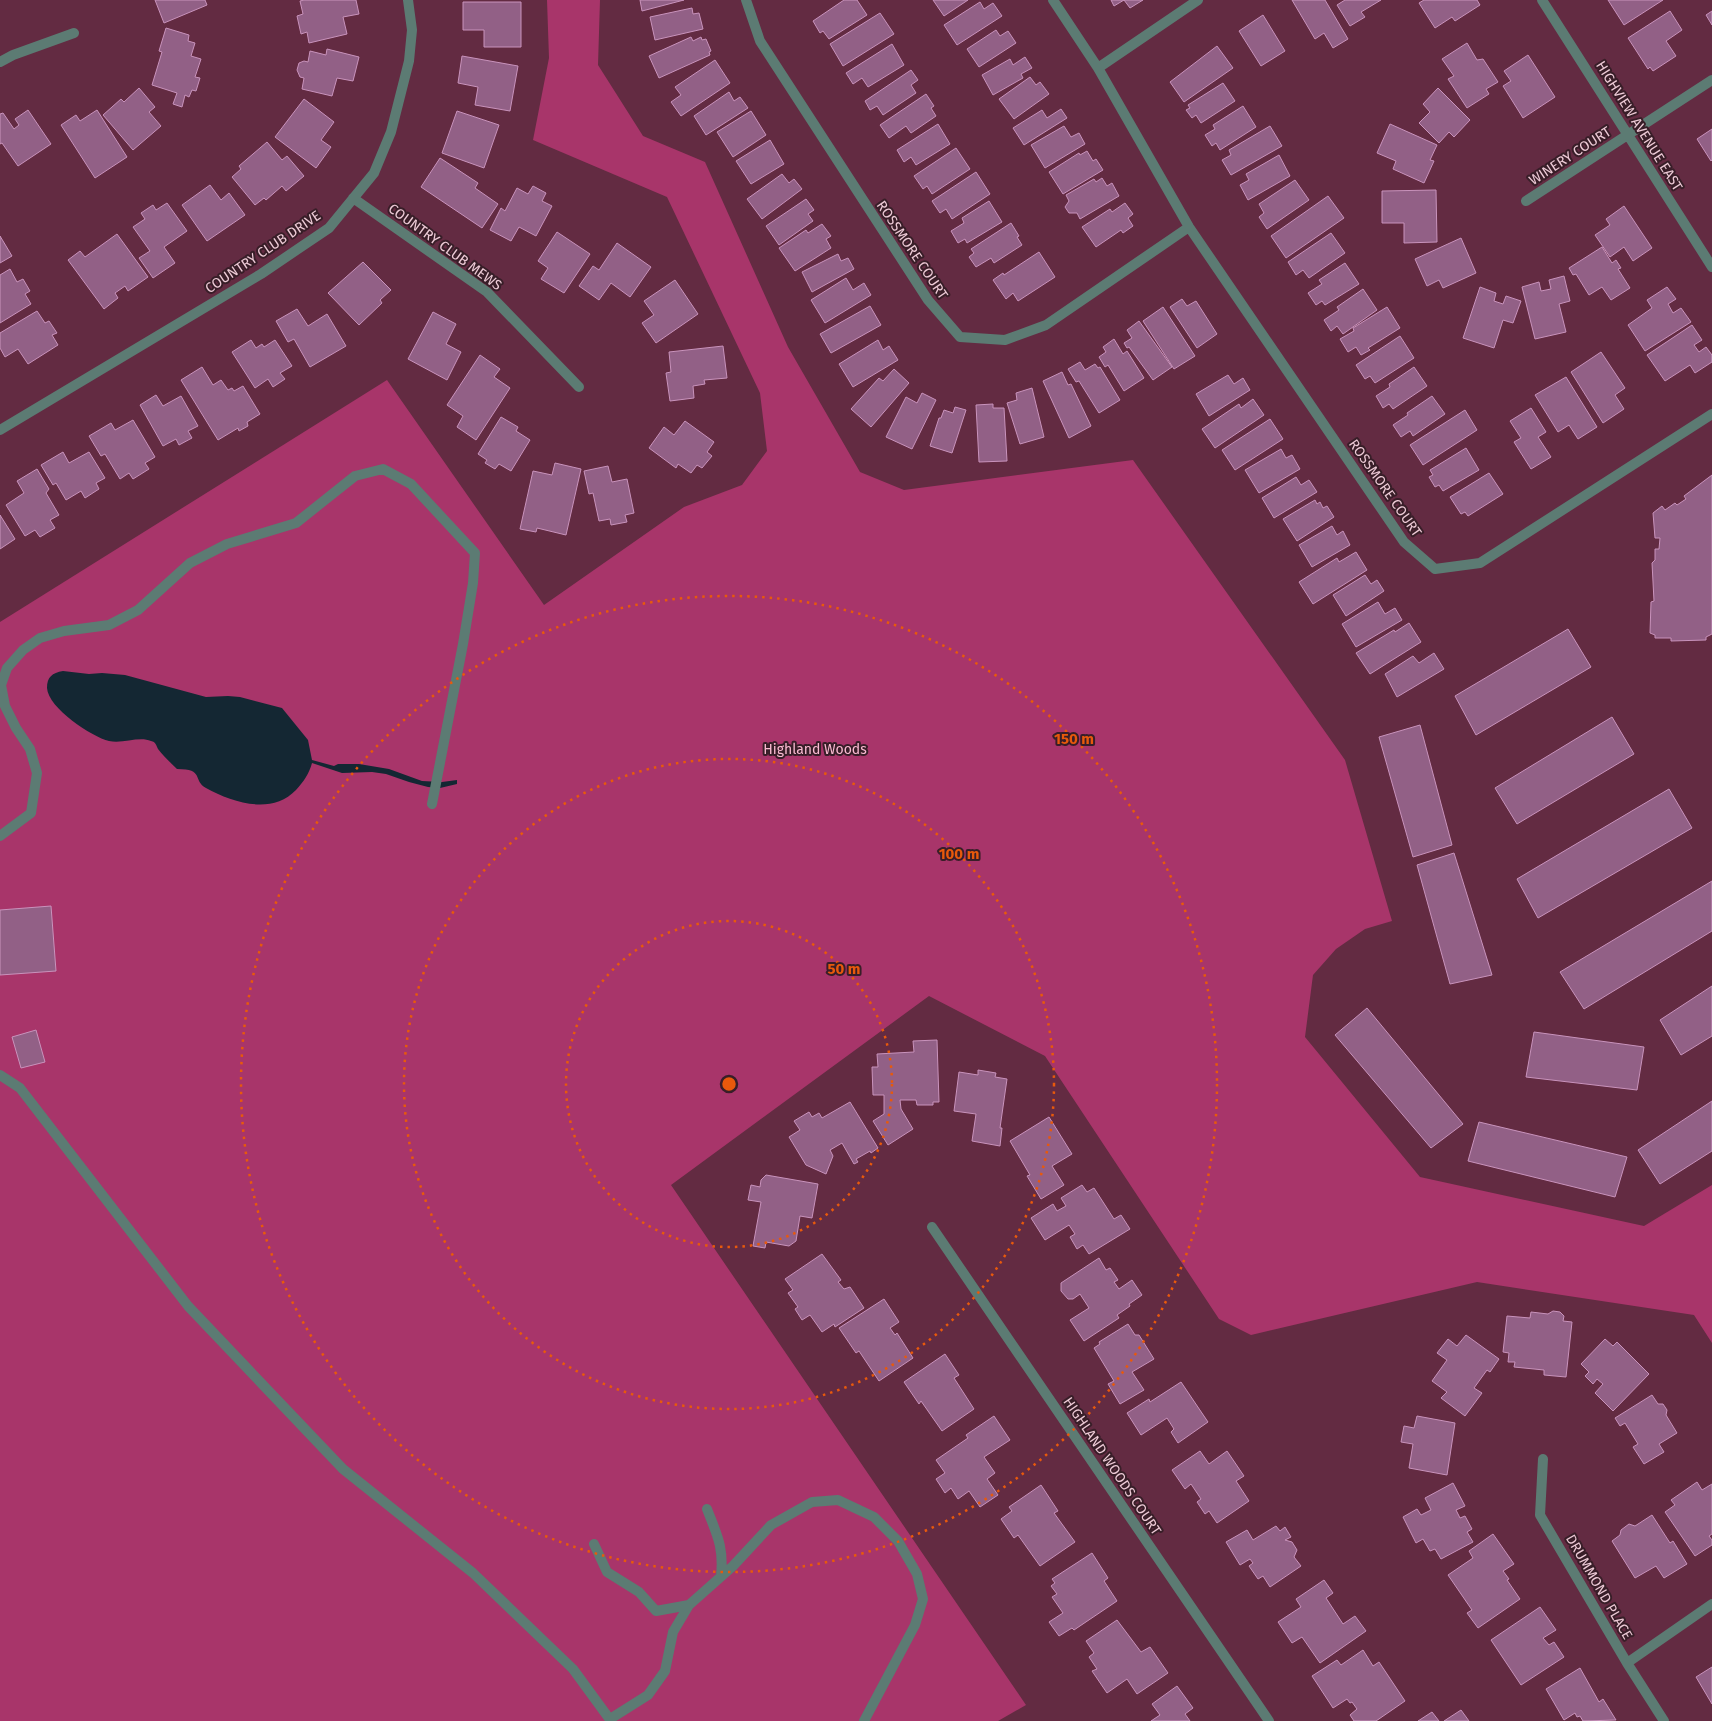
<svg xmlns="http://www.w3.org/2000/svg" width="1712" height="1721" viewBox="0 0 1712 1721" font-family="'Fira Sans',sans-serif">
	<rect width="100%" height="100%" fill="#632b42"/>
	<path fill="#a8356a" d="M547 0H600L598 65 643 136 705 162 788 347 860 472 904 490 1133 460 1345 760 1392 921 1365 929 1336 949 1313 975 1305 1037 1420 1177 1644 1226 1712 1185V1343L1694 1315 1477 1282 1251 1335 1219 1319 1045 1056 929 996 671 1185 1026 1705 998 1721H0V622L387 380 544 605 684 507 742 485 767 451 760 393 667 197 533 140 549 58Z"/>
	<path fill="#142733" d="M63 671 89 674 102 673 125 675 206 697 228 696 240 697 282 708 308 740 312 760 334 766 338 764H359L389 769 422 781 442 782 457 780V784L440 788 428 787 409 782 386 774 372 772 342 773 312 763C309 774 304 781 296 790 272 815 233 803 206 788 192 780 205 769 177 769 170 762 163 756 158 749 156 745 156 742 151 741 139 736 123 744 109 741 92 737 48 708 47 688 47 677 52 673 63 671Z"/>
	<path fill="#926086" stroke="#c993bc" d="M155 0H205L207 5 164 23Z
		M304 0H356L359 14 343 17 347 34 309 43 307 32 301 34 297 16 303 14 300 1Z
		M640 0H684L642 11Z
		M844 0H857L867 15 829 39 823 31 820 33 813 21Z
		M933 0H968L944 16Z
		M1111 0H1143L1130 8 1124 0 1114 6Z
		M1292 0H1325L1348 39 1333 48 1324 33 1315 39Z
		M1345 0H1381L1361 12 1365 17 1350 26 1337 5Z
		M1424 0H1477L1480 5 1455 21 1452 17 1435 28 1419 3Z
		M1608 0H1663L1624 25Z
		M463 2H521V47H484V30H463Z
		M980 2 984 9 993 3 1002 16 957 45 944 25Z
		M692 8 693 14 699 13 703 29 655 40 650 17Z
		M1670 11 1682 30 1666 41 1676 56 1653 71 1650 67 1648 69 1628 38Z
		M1712 11V25L1706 15Z
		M880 13 894 34 843 66 830 44Z
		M1263 15 1285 51 1261 66 1239 31Z
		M166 28 189 35 188 41 195 43 191 56 201 59 195 77 200 78 196 91 192 90 189 97 185 95 182 107 173 104 177 93 152 85 162 52 159 51Z
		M996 30 1000 36 1008 31 1016 43 979 67 967 49Z
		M691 37 693 41 701 37 702 40 706 39 711 51 709 52 710 55 659 78 649 56Z
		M1467 43 1477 60 1483 59 1498 82 1486 89 1489 94 1467 108 1448 79 1454 76 1442 59Z
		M892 44 904 65 868 87 862 78 853 84 846 73Z
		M1217 46 1233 68 1184 102 1170 82Z
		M327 49 359 57 353 81 337 78 332 96 302 89 304 78 300 77 297 70 299 63 304 61 308 62 310 51 326 55Z
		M1528 55 1555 97 1523 118 1503 86 1511 81 1504 71Z
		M462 56 518 66 510 111 475 105 478 87 458 83Z
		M1025 57 1032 68 1021 74 1023 78 993 95 982 75 1010 59 1013 65Z
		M715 60 730 83 681 116 671 102 681 95 675 87Z
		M911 70 918 80 911 85 916 93 883 115 877 106 870 110 865 101Z
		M1030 77 1036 85 1040 82 1049 94 1014 119 999 99Z
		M1223 83 1235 101 1201 123 1196 115 1192 118 1186 110 1190 108 1188 105Z
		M139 88 155 107 149 112 161 126 133 150 103 115 121 99 124 102Z
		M1438 88 1470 120 1454 137 1449 132 1439 143 1419 123 1430 112 1423 104Z
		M729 92 734 101 740 97 748 108 706 135 694 116Z
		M926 94 934 106 931 108 936 116 911 133 906 126 889 138 880 125Z
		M304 99 334 122 321 140 331 147 316 168 275 137Z
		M1243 106 1256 127 1220 150 1216 143 1212 146 1205 135 1215 129 1213 125Z
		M1061 109 1067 118 1024 145 1013 128 1042 110 1047 118Z
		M28 110 51 144 18 166 2 143 0 144V114L3 113 14 129 19 125 15 119Z
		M97 110 127 157 95 178 61 125 76 115 80 121Z
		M457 111 499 125 484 168 442 153Z
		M751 111 766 135 733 157 717 132Z
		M938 124 950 144 916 165 911 157 904 162 897 150Z
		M1390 124 1437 145 1430 160 1434 161 1424 183 1393 169 1396 161 1377 153Z
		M1064 126 1071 137 1079 133 1085 144 1045 168 1031 145Z
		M1270 126 1282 146 1231 175 1222 160 1231 155 1229 150Z
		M1712 129V160L1711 161 1697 139Z
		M770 140 784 164 751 184 736 161Z
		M267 142 282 160 287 156 304 176 286 191 282 186 266 200 264 198 255 205 232 177 241 169 239 166Z
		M956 148 970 169 932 194 927 186 923 189 914 176Z
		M1087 151 1093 161 1096 159 1103 170 1063 194 1049 172 1079 153 1080 155Z
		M1279 155 1290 176 1248 200 1240 185 1249 180 1246 174Z
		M440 158 478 183 475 188 498 204 482 228 421 187Z
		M976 172 990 194 952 219 946 209 940 213 932 201Z
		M782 174 789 183 794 179 802 189 762 219 747 199Z
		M1102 178 1107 186 1112 183 1119 196 1080 219 1077 213H1069L1065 207 1069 201 1066 195 1094 179 1096 182Z
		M1295 180 1309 200 1267 229 1259 217 1264 213 1259 204Z
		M210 185 221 200 229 193 245 215 207 241 182 205Z
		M533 186 546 193 542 201 552 206 536 236 519 227 511 241 490 230 501 208 505 211 517 188 528 194Z
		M1436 190 1437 242 1404 243V223H1382V191Z
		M1328 196 1344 218 1286 258 1271 236Z
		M806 199 814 210 808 214 813 221 779 245 766 226Z
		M989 201 1002 222 967 243 965 239 958 243 951 231 964 223 962 218Z
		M167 203 187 231 164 247 175 263 153 278 139 258 150 251 133 227 145 219 141 213 153 205 156 210Z
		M1125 203 1133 214 1128 218 1133 226 1123 233 1121 230 1096 247 1082 227 1110 209 1112 212Z
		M1624 206 1652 248 1633 261 1624 247 1610 257 1595 235 1610 225 1606 219Z
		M1011 223 1019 236 1017 237 1022 245 994 263 991 258 976 267 969 257 974 253 971 249Z
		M822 224 831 236 826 239 831 248 795 271 779 248 806 230 808 233Z
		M557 232 590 254 564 293 541 279 548 268 538 261Z
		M1331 233 1345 253 1309 278 1303 270 1296 275 1288 262Z
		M117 234 148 277 128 291 125 286 115 293 118 298 104 309 68 260 80 251 85 257Z
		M0 236 12 256 0 263Z
		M1461 238 1476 273 1443 288 1439 280 1427 286 1415 259Z
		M617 243 651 267 630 297 611 283 599 300 579 286 593 266 599 270Z
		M1602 247 1612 263 1616 260 1621 268 1618 269 1630 288 1611 300 1602 287 1589 295 1576 274 1573 275 1569 268Z
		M1039 252 1055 277 1018 301 1013 293 1006 299 993 280 1003 273 1004 275Z
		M838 254 841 261 848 258 854 269 812 292 802 272Z
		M363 262 391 290 380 300 382 303 359 325 328 293Z
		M1345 263 1359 284 1325 305 1322 301 1316 305 1308 293 1322 284 1319 280Z
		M10 269 17 282 23 279 30 291 25 294 31 304 0 323V275Z
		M1564 276 1570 301 1559 304 1566 332 1535 339 1522 287 1539 282 1541 291 1551 289 1549 280Z
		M846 278 853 290 864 283 871 295 825 323 811 300Z
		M675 280 698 314 656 343 642 323 654 315 644 301Z
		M1480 287 1496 293 1494 301 1503 304 1506 296 1521 301 1513 323 1503 320 1494 348 1463 338Z
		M1667 287 1676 299 1668 304 1673 313 1681 308 1691 322 1645 351 1628 325 1652 308 1647 300Z
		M1363 289 1377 310 1343 334 1337 326 1331 331 1324 320 1339 310 1337 307Z
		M1182 299 1187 306 1196 301 1217 334 1197 348 1170 307Z
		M870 306 881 325 831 353 820 334Z
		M1163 307 1195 356 1174 369 1143 321Z
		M1387 307 1400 328 1368 348 1370 350 1361 355 1356 347 1348 352 1340 339 1354 331 1353 328Z
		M297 309 308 326 327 314 346 346 310 367 294 339 288 342 276 321Z
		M37 311 45 323 49 321 57 333 52 335 58 345 28 364 18 349 5 357 0 348V333Z
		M433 312 456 324 446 344 461 352 447 380 408 359Z
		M1139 321 1172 367 1153 380 1129 347 1127 348 1124 343 1132 338 1127 330Z
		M1692 325 1702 340 1694 345 1699 352 1706 347 1712 355V362L1695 373 1690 365 1665 381 1647 355Z
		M1400 336 1414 358 1375 383 1370 376 1365 379 1356 365Z
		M1114 339 1123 354 1127 351 1144 378 1124 391 1108 365 1105 367 1099 357 1106 352 1103 347Z
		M251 340 256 348 262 344 264 347 275 340 292 366 280 373 285 379 273 387 268 379 255 388 232 352Z
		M878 340 883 350 889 346 898 360 853 387 839 364Z
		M723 346 727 378 704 380 705 384 693 386 694 398 670 401 666 373 671 372 669 352Z
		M1601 352 1625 388 1615 395 1624 409 1603 423 1571 372Z
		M480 355 500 369 494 377 510 388 476 440 457 427 463 416 447 405Z
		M1080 362 1085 370 1095 364 1098 368 1100 367 1120 400 1099 413 1079 381 1076 382 1068 369Z
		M202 367 213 385 221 380 228 390 232 388 234 391 243 386 260 414 247 422 248 426 239 431 238 428 218 440 181 380Z
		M1414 367 1427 386 1393 409 1389 404 1383 408 1376 396 1390 387 1389 384Z
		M894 369 909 383 871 427 851 409 879 378 883 381Z
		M1062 372 1068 385 1071 384 1091 426 1069 438 1043 381Z
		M1228 375 1234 384 1243 378 1250 390 1209 416 1196 394Z
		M1566 377 1597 427 1578 439 1569 425 1558 432 1535 395Z
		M1032 388 1044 437 1020 444 1007 403 1017 400 1016 393Z
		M922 393 936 400 912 449 886 437 906 397 917 403Z
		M156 395 163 406 181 396 198 426 188 431 192 438 179 445 176 439 163 446 140 405Z
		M1432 396 1445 414 1413 436 1410 431 1401 437 1393 425 1408 415 1407 413Z
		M1253 399 1264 415 1215 448 1202 429 1239 404 1241 408Z
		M993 404V408H1004L1007 461 979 462 976 405Z
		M955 407 966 410 952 453 930 446 939 418H941L944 410 953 413Z
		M1531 408 1546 432 1538 437 1551 457 1531 469 1514 442 1521 438 1510 421Z
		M1465 410 1477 430 1423 465 1410 445Z
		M501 417 518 427 516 431 530 440 511 471 499 464 495 469 485 463 487 460 478 454Z
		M1270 419 1283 439 1235 470 1222 450Z
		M133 420 155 457 145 463 149 469 133 479 129 473 120 479 105 454 101 456 89 436 111 423 115 430Z
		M685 421 714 442 707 452 712 456 702 468 697 465 691 473 678 464 676 468 649 448 664 427 674 435Z
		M1466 448 1479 470 1443 491 1439 485 1435 487 1429 477 1433 475 1430 470Z
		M1281 449 1286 458 1292 455 1300 469 1259 493 1245 470Z
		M63 452 69 463 89 452 105 478 96 483 99 489 85 498 81 491 66 500 56 483 53 485 41 465Z
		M555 463 581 469 566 535 537 528 536 532 520 529 533 471 552 475Z
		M608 466 612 482 627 479 634 513 625 515 627 522 611 525 610 519 599 521 593 493 589 494 584 471Z
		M37 469 49 489 46 493 59 515 50 520 55 528 40 537 35 530 25 536 6 505 24 493 17 481Z
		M1489 473 1503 494 1468 516 1465 512 1461 514 1450 497Z
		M1712 475V634L1706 637V640L1671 641V638H1655V635L1650 633 1651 602 1654 601 1652 563 1655 560V549H1659L1660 538H1655L1653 513 1662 506 1665 510 1675 503 1677 505 1686 499 1684 496Z
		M1296 477 1301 485 1309 480 1317 492 1274 518 1262 498Z
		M1315 500 1317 504 1320 502 1323 508 1327 506 1334 517 1297 541 1283 519Z
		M0 515 15 539 0 549Z
		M1332 526 1337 535 1343 531 1350 545 1312 567 1299 545Z
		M1356 552 1367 570 1313 604 1299 582 1337 558 1339 562Z
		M1365 575 1371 584 1377 580 1384 591 1346 616 1333 595Z
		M1378 602 1385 614 1395 608 1402 620 1356 647 1342 624Z
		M1409 623 1421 642 1370 674 1356 653 1394 630 1395 632Z
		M1568 629 1591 667 1476 735 1455 696Z
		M1434 653 1444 669 1397 697 1385 674 1413 656 1419 663Z
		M1612 717 1634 754 1517 824 1495 788Z
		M1420 725 1452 845 1413 857 1379 737Z
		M1669 789 1692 828 1538 918 1517 879Z
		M1454 853 1492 975 1450 984 1417 865Z
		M1712 881V931L1584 1009 1560 972Z
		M51 906 56 971 0 975V910Z
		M1712 986V1036L1681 1055 1660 1020Z
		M1367 1008 1463 1124 1431 1148 1335 1035Z
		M36 1030 45 1062 21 1068 12 1037Z
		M1534 1032 1644 1047 1637 1090 1526 1077Z
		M937 1040 939 1102H933V1105H917L916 1100H900L901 1109 913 1129 888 1145 873 1121 884 1114V1095H873L872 1067H878L877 1054 914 1052 913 1041Z
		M978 1070 996 1073 995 1077 1007 1079 1000 1128H1002L1000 1146 972 1141 976 1114 954 1111 959 1072 978 1075Z
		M1712 1101V1151L1660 1184 1638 1150Z
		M850 1102 878 1148 871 1153 870 1151 856 1159 858 1162 854 1164 842 1143 830 1150 833 1156 826 1174 806 1165 789 1137 800 1130 794 1121 809 1112 812 1117 819 1113 822 1118Z
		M1049 1117 1072 1154 1052 1166 1064 1185 1041 1199 1027 1176 1030 1175 1010 1141Z
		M1479 1122 1627 1157 1615 1197 1468 1161Z
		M766 1175 818 1184 812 1218 800 1216 796 1241 789 1246 766 1242 765 1248 753 1246 761 1202 748 1200 751 1185 760 1187 761 1180Z
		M1082 1185 1087 1192 1094 1188 1114 1219 1121 1215 1130 1229 1089 1254 1083 1245 1077 1249 1070 1237 1075 1234 1069 1225 1045 1240 1031 1218 1053 1204 1057 1211 1066 1206 1061 1198Z
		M822 1254 841 1280 838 1282 844 1289 850 1287 864 1308 835 1327 834 1324 822 1332 810 1315 802 1320 795 1309 798 1307 788 1293 793 1290 785 1279Z
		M1099 1258 1106 1270 1110 1268 1118 1280 1114 1282 1119 1289 1132 1280 1142 1295 1129 1304 1130 1306 1117 1315 1119 1318 1084 1341 1070 1320 1089 1308 1080 1294 1073 1299H1068L1061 1291V1283Z
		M884 1299 899 1322 890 1328 895 1335 897 1333 913 1358 879 1381 859 1351 856 1353 839 1328Z
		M1553 1311 1560 1312 1564 1316 1563 1321 1572 1322 1566 1377 1544 1375V1370L1514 1367 1515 1362H1508L1509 1353 1503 1352 1507 1316 1530 1318 1531 1312 1548 1314Z
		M1128 1324 1135 1335H1139L1154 1359 1132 1372 1144 1390 1120 1404 1108 1384 1114 1381 1094 1348 1100 1344 1099 1342Z
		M1466 1335 1499 1359 1490 1372 1487 1370 1474 1388 1482 1393 1465 1416 1441 1398 1447 1392 1432 1381 1447 1360 1437 1353 1448 1339 1457 1346Z
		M1605 1339 1613 1346 1617 1342 1649 1374 1613 1411 1595 1393 1603 1384 1597 1379 1593 1384 1585 1376 1589 1372 1581 1364Z
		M945 1354 959 1375 954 1378 974 1409 942 1431 921 1401 919 1404 904 1382Z
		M1181 1382 1208 1422 1178 1443 1171 1432 1174 1429 1167 1418 1141 1435 1127 1413 1149 1399 1150 1402Z
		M1652 1395 1658 1404H1663L1667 1410 1666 1415 1677 1433 1659 1444 1664 1452 1644 1464 1633 1447 1638 1444 1625 1423 1620 1426 1615 1418Z
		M994 1416 1010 1440 984 1457 995 1473 987 1479 998 1495 980 1507 969 1491 958 1499 951 1488 945 1493 936 1479 945 1473 936 1460 968 1438 966 1435Z
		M1417 1416 1455 1423 1447 1475 1409 1468 1413 1444 1401 1442 1404 1426 1414 1428Z
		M1200 1451 1209 1464 1227 1451 1244 1476 1236 1481 1249 1501 1217 1523 1209 1511 1205 1514 1197 1502 1201 1499 1191 1484 1185 1489 1172 1470Z
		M1697 1482 1702 1490 1712 1484V1534L1709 1536 1712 1540V1545L1695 1556 1665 1512 1675 1505 1671 1500Z
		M1453 1483 1465 1506 1456 1510 1460 1518 1465 1516 1472 1529 1467 1532 1473 1542 1441 1559 1435 1549 1430 1551 1423 1539 1416 1543 1403 1517 1417 1509 1421 1515 1431 1510 1425 1498Z
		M1041 1485 1058 1511 1054 1513 1075 1542 1040 1566 1018 1535 1014 1538 1001 1519 1012 1511 1009 1507Z
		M1652 1515 1670 1543 1673 1541 1687 1564 1664 1578 1656 1566 1635 1578 1612 1541 1620 1535 1621 1530 1629 1524 1635 1526Z
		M1276 1526 1280 1531 1285 1527 1291 1537 1285 1540 1292 1542 1297 1550 1294 1557 1301 1566 1270 1587 1263 1576 1258 1579 1249 1566 1253 1563 1250 1559 1240 1565 1226 1542 1247 1530 1253 1540Z
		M1493 1534 1514 1564 1503 1571 1509 1579 1507 1580 1520 1599 1478 1628 1467 1613 1472 1610 1448 1575 1473 1558 1469 1551Z
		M1092 1553 1108 1578 1104 1581 1117 1601 1074 1630 1072 1628 1059 1636 1049 1622 1063 1613 1052 1597 1057 1594 1051 1586 1055 1583 1052 1579Z
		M1324 1580 1333 1593 1326 1598 1343 1624 1355 1616 1366 1631 1320 1663 1302 1637 1292 1643 1278 1622 1301 1607 1296 1599Z
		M1540 1607 1556 1630 1543 1638 1549 1645 1554 1642 1564 1657 1521 1685 1491 1640Z
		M1117 1620 1141 1652 1150 1647 1168 1673 1137 1694 1127 1679 1107 1693 1092 1671 1097 1669 1089 1657 1094 1653 1086 1641Z
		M1363 1650 1373 1666 1379 1662 1405 1701 1376 1721H1354L1350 1715 1357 1709 1352 1702 1350 1703 1347 1699 1333 1708 1312 1676 1337 1660 1341 1665Z
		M1712 1667V1704L1696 1677Z
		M1580 1668 1599 1702 1603 1699 1616 1720 1583 1721 1580 1716 1577 1717 1575 1713 1564 1720 1546 1689Z
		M1177 1686 1193 1708 1185 1714 1190 1721H1151L1160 1715 1152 1704Z
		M1461 1710 1469 1721H1444Z
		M1432 1712 1439 1721H1418Z"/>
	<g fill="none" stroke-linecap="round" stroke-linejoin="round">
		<path stroke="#5c7b73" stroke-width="10" d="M0 836 31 813 37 773 30 749 16 728 5 706 1 685 7 668 23 650 40 638 64 631 109 625 138 610 190 563 227 544 296 523 355 476 383 469 411 484 475 553 473 583 463 644 432 804
			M0 1075 20 1088 188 1306 343 1469 473 1573 573 1669 611 1721
			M707 1509C717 1535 724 1547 721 1576
			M594 1544 607 1572 639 1592 656 1611 689 1605 733 1566 771 1525 812 1502 838 1500 874 1517 898 1541 917 1574 923 1599 915 1625 864 1721
			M610 1719 648 1695 665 1671 673 1632 689 1605"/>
		<path stroke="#5c7b73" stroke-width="10" d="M746 0 760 41 928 300 960 337 1005 340 1046 325 1189 227
			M1053 0 1098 68 1189 227 1404 542 1435 569 1480 563 1712 414
			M1542 0 1712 267
			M0 62 13 55 74 33
			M1098 68 1198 0
			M353 198 487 292 579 387
			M1526 201 1712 80
			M0 430 261 274 329 228 374 173 391 132 409 61 412 30 408 0
			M932 1227 1269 1721
			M1543 1459 1540 1515 1627 1663 1664 1721
			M1627 1663 1712 1604"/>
	</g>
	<g fill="none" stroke="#e8590c" stroke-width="2.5" stroke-dasharray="2.5 5">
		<circle cx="729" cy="1084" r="163"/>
		<circle cx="729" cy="1084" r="325"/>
		<circle cx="729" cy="1084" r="488"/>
	</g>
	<g text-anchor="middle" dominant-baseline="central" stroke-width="4" stroke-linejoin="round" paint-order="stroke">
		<g font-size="14" fill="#eecbd7" stroke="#381e28">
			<text transform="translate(1639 126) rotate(58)">HIGHVIEW AVENUE EAST</text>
			<text transform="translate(1570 156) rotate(-33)">WINERY COURT</text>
			<text transform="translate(445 247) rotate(36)">COUNTRY CLUB MEWS</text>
			<text transform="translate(912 250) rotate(56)">ROSSMORE COURT</text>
			<text transform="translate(263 252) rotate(-34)">COUNTRY CLUB DRIVE</text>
			<text transform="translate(1385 488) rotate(55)">ROSSMORE COURT</text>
			<text transform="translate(1112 1466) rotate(56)">HIGHLAND WOODS COURT</text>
			<text transform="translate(1599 1587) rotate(60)">DRUMMOND PLACE</text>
		</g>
		<g font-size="14" fill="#fabad1" stroke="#381e28">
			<text x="815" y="749">Highland Woods</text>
		</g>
	</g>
	<circle cx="729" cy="1084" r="8" fill="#e8590c" stroke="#381e28" stroke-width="2.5"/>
	<g font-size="15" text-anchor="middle" font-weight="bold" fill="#e8590c" stroke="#381e28" stroke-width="4" stroke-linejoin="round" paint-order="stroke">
		<text x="1074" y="744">150 m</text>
		<text x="959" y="859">100 m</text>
		<text x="844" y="974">50 m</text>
	</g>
</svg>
